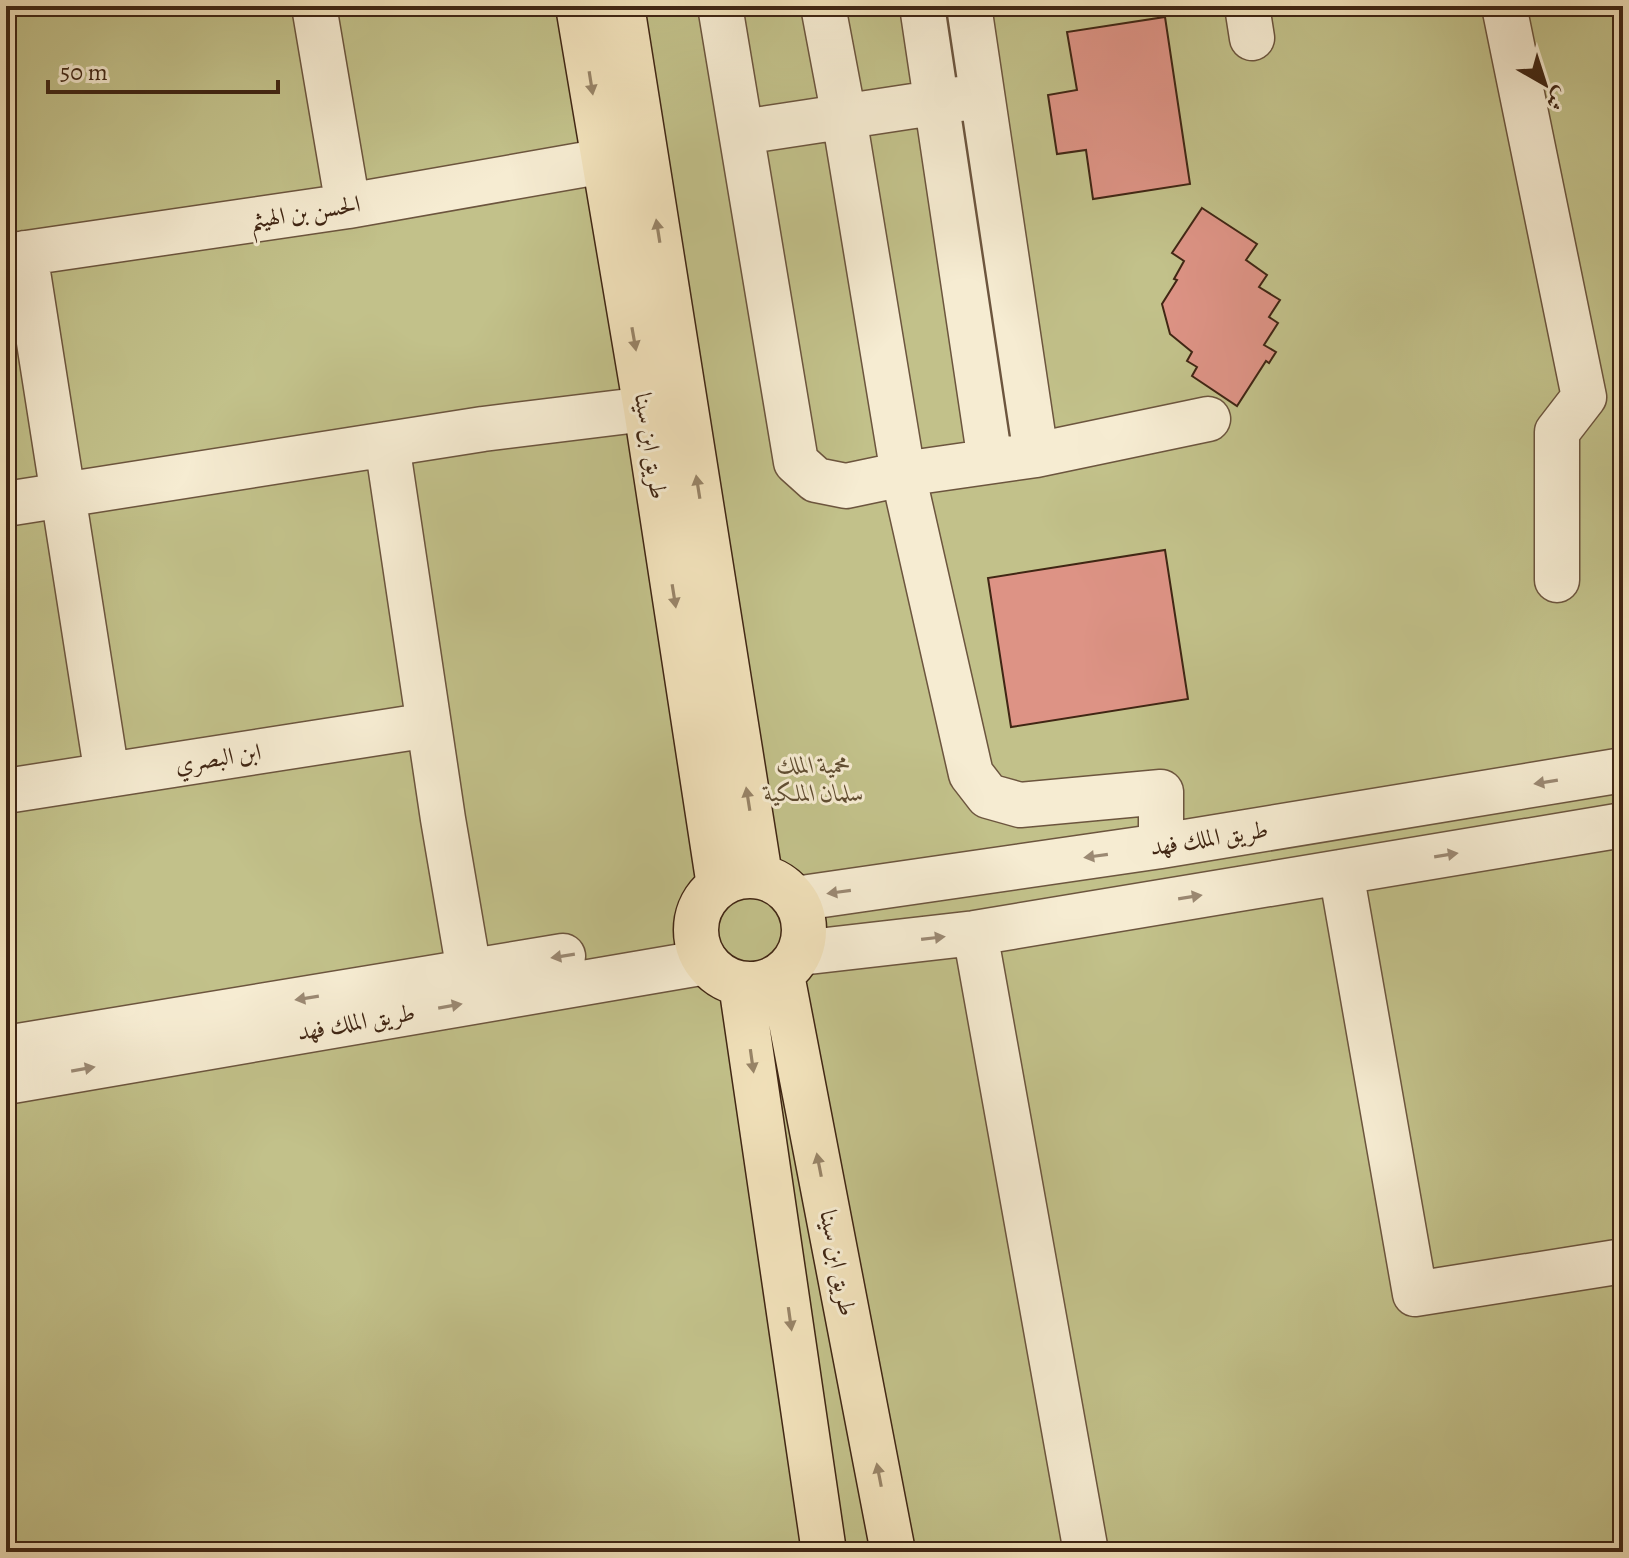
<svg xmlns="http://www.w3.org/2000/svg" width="1629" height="1558" viewBox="0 0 1629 1558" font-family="Alegreya,Amiri,serif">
	<rect width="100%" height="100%" fill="#f1e1ba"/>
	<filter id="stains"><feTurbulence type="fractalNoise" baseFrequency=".0025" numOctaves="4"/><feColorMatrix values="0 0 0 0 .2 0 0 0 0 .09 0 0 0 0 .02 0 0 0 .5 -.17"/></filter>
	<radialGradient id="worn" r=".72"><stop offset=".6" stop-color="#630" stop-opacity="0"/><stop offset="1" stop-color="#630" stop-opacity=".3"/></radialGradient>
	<path fill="#c2c18a" stroke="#81744f" stroke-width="2" d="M6 6H1623V1552H6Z"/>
	<path fill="#dd9385" stroke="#402614" stroke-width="2" d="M1165 17 1190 184 1093 199 1086 150 1057 154 1048 95 1077 90 1067 32Z
		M1202 208 1257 244 1246 260 1267 275 1259 287 1280 300 1269 317 1278 323 1264 345 1276 352 1269 363 1266 361 1237 406 1192 376 1197 367 1187 361 1192 352 1170 334 1162 304 1177 280 1174 279 1184 261 1172 253Z
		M1165 550 1188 699 1011 727 988 578Z"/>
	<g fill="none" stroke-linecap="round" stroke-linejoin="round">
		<defs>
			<path id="minor" d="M314 6 348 206
				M720 6 796 462 816 480 846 486 903 474 844 117 823 6
				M922 6 990 461
				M969 6 1036 455 1208 419
				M1247 6 1252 38
				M1504 6 1584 397 1557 432V580
				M743 132 966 98
				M25 253 107 775
				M6 256 348 206 604 161
				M387 444 443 819 469 971
				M1036 455 903 474 971 774 988 796 1020 805 1161 792V846
				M6 504 483 429 646 409
				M6 791 429 725
				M1341 872 1415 1294 1623 1261
				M795 899 1161 846 1623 770
				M975 933 1086 1552
				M800 953 975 933 1623 825
				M6 1048 563 956
				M6 1082 706 962"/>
			<path id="major" d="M578 6 646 409 719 886
				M622 6 760 876
				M696 930a54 54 0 1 1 108 0a54 54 0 1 1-108 0Z
				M782 975 893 1552
				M741 984 824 1552"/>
		</defs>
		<use href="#minor" stroke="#6c553e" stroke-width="47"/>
		<use href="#major" stroke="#402614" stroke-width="47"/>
		<use href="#minor" stroke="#f6ecd2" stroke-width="44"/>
		<use href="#major" stroke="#f1e1ba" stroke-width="44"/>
	</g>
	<defs><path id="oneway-solid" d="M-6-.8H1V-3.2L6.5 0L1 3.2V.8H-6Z" transform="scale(2)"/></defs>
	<g fill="#988467">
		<use href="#oneway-solid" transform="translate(591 83) rotate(81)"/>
		<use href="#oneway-solid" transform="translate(658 231) rotate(-99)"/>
		<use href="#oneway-solid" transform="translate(634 339) rotate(80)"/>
		<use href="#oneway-solid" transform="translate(698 487) rotate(-99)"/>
		<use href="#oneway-solid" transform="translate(674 596) rotate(81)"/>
		<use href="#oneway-solid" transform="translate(748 799) rotate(-99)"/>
		<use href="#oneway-solid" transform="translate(752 1061) rotate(82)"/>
		<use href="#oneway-solid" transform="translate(819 1165) rotate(-101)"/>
		<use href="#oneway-solid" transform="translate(790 1319) rotate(82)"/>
		<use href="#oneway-solid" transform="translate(879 1475) rotate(-101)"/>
	</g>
	<g fill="#9b8973">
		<use href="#oneway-solid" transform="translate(1546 782) rotate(171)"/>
		<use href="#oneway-solid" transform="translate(1446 855) rotate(-9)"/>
		<use href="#oneway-solid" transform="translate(1096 856) rotate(172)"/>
		<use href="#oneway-solid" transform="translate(839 892) rotate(172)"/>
		<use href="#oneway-solid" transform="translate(1190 897) rotate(-9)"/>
		<use href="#oneway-solid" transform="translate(933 938) rotate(-7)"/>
		<use href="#oneway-solid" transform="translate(563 956) rotate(171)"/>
		<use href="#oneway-solid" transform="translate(307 998) rotate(171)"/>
		<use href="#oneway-solid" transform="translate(450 1006) rotate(-10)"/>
		<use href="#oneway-solid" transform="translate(83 1069) rotate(-10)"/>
	</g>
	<g text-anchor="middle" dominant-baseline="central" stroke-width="6" stroke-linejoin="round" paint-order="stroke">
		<g font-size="24" fill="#402614" stroke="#f6ecd2">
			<text transform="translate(305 212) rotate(-9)">الحسن بن الهيثم</text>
			<text transform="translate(651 446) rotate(81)">طريق ابن سينا</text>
			<text transform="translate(218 758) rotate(-9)">ابن البصري</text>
			<text transform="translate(1209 838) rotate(-9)">طريق الملك فهد</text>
			<text transform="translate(356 1022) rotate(-10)">طريق الملك فهد</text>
			<text transform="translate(838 1263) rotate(79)">طريق ابن سينا</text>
		</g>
		<g font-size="24" font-style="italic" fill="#604d32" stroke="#f6ecd2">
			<text x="814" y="765">محمية الملك<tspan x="814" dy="28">سلمان الملكية</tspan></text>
		</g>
	</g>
	<rect width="1629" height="1558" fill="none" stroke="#f1e1ba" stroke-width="32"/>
	<rect x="8" y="8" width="1613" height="1542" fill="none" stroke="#402614" stroke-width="4"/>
	<rect x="16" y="16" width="1597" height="1526" fill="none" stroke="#402614" stroke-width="2"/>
	<g transform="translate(1545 84) rotate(141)" stroke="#f6ecd2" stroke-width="6" paint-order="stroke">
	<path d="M0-6L14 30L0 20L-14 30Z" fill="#402614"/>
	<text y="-12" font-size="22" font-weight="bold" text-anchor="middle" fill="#402614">ش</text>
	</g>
	<path d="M48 80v12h230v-12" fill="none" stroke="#402614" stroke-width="4"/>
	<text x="60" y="80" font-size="24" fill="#402614" stroke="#f6ecd2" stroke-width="6" paint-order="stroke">50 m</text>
	<rect width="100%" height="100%" filter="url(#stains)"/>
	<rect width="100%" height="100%" fill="url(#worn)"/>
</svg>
